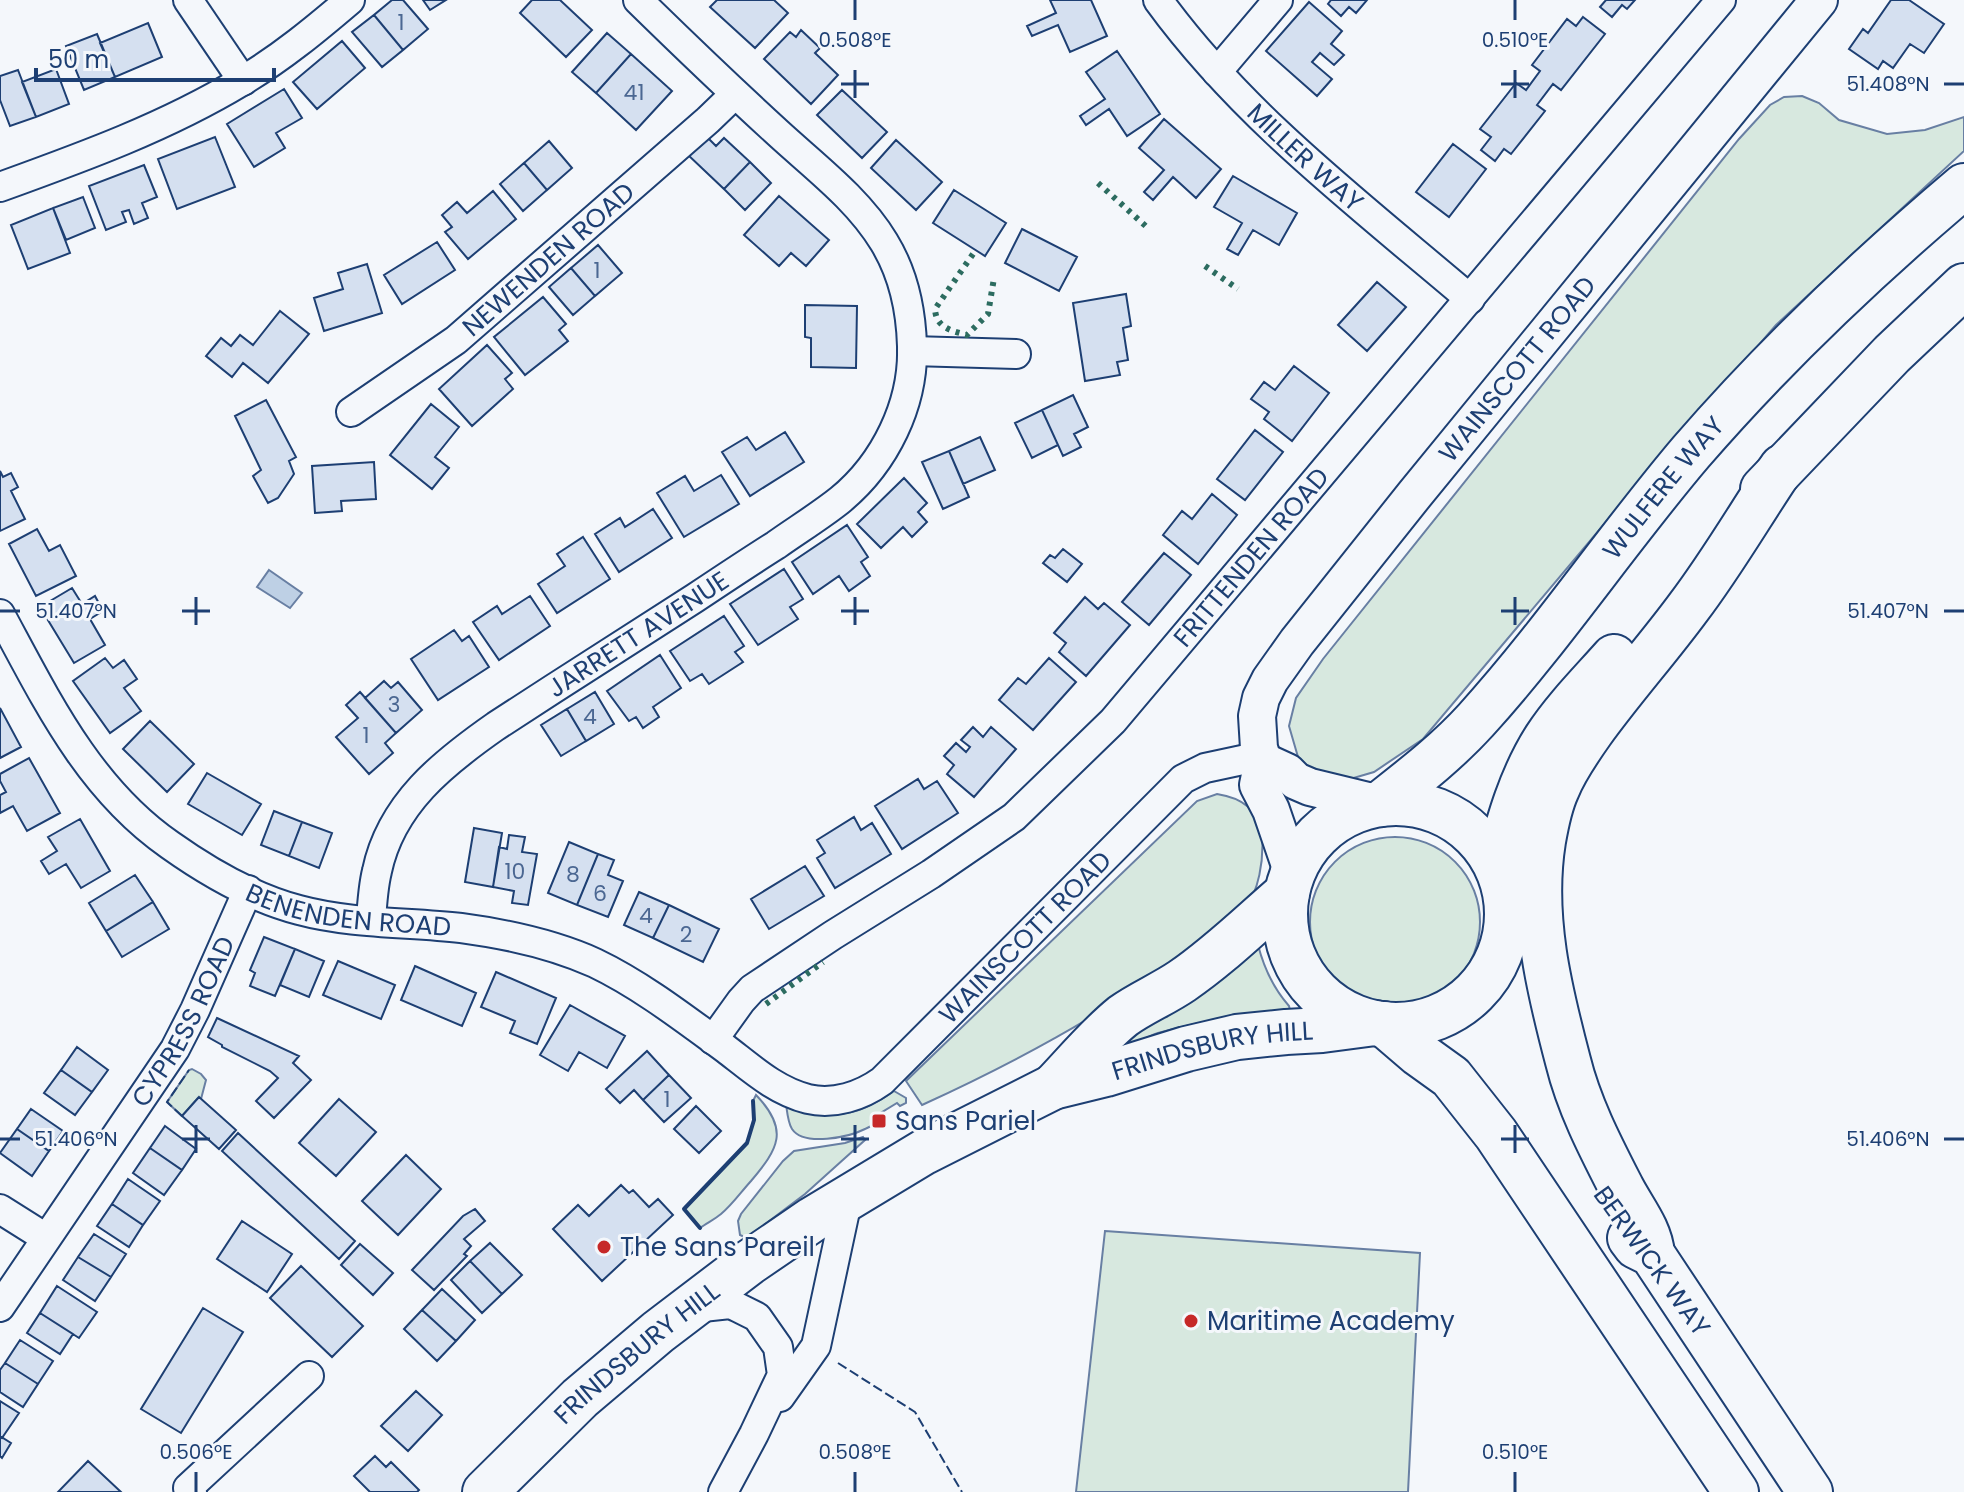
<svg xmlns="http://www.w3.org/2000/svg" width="1964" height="1492" viewBox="0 0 1964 1492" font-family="Poppins,sans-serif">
	<rect width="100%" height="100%" fill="#f4f7fb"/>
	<path fill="#d7e8df" stroke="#687fa3" stroke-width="2" d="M1802 96 1819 103 1839 120 1887 134 1925 130 1964 117V151L1776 325 1611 516 1423 739 1374 772 1340 782 1315 773 1298 757 1289 726 1296 698 1323 659 1739 139 1770 105 1784 97Z
		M1217 794C1242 798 1258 809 1262 835 1264 860 1259 891 1244 911 1236 922 1203 941 1190 950 1168 966 1148 982 1125 996 1060 1038 992 1073 922 1105L906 1081 1197 801Z
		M1310 922a85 85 0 1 1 170 0a85 85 0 1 1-170 0Z
		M1258 945C1264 968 1273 988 1289 1006L1290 1010C1245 1014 1201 1021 1158 1033 1146 1037 1133 1046 1122 1044Z
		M192 1069 201 1074 206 1080 201 1099 198 1098 182 1116 167 1102 189 1070Z
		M894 1091 906 1098V1103L900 1106 897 1103 879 1114 881 1119C876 1122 871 1127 865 1129 849 1137 804 1147 792 1129 788 1123 787 1111 786 1104 833 1117 852 1121 894 1091Z
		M756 1095C790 1130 778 1149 751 1181 741 1192 732 1205 721 1214 715 1219 707 1223 700 1228L684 1209 747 1143 754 1120 753 1101Z
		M863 1137 865 1140 805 1194 747 1238 740 1235 738 1221 741 1214 783 1161 794 1151 845 1143Z
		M1105 1231 1420 1253 1408 1492H1076Z"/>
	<path fill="#bed0e5" stroke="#687fa3" stroke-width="2" d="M269 570 302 593 290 608 257 587Z"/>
	<path fill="#d5e0f0" stroke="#1d3f73" stroke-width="2" d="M392 0H403L428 29 403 50 374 15Z
		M423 0H446L430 10Z
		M532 0H560L592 30 566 57 520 13Z
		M717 0H774L788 13 755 48 710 7Z
		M1050 0H1091L1107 36 1070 52 1058 25 1032 36 1027 26 1056 13Z
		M1331 0H1367L1356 13 1349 7 1341 16 1328 4Z
		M1606 0H1635L1627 9 1622 5 1612 17 1600 7Z
		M1891 0H1909L1944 24 1924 53 1910 44 1893 68 1883 61 1878 69 1849 49 1863 29 1868 33Z
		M1309 2 1342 31 1331 44 1344 55 1334 65 1320 53 1312 62 1332 79 1317 96 1266 51Z
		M374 15 403 50 382 67 352 32Z
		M1583 17 1605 34 1561 90 1553 84 1537 105 1545 111 1511 154 1504 149 1495 161 1481 150 1491 137 1480 129 1516 83 1526 90 1540 71 1532 65 1567 19 1576 26Z
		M148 23 162 57 115 77 100 43Z
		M801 30 820 48 815 53 838 75 811 104 764 59 790 32 796 37Z
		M607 33 631 54 596 93 572 72Z
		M97 34 115 77 84 90 66 46Z
		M342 41 365 68 317 109 293 82Z
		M1117 51 1160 114 1127 136 1109 109 1086 125 1080 116 1105 99 1086 72Z
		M631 54 672 91 636 130 596 93Z
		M56 69 69 104 36 117 22 82Z
		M18 70 36 117 10 126 0 100V76Z
		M284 89 302 118 276 133 285 148 254 167 227 124Z
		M842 90 887 132 862 158 817 115Z
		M1164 119 1221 169 1196 198 1173 177 1153 200 1144 192 1164 170 1139 148Z
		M705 135 716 146 724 138 750 162 724 189 687 154Z
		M215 137 235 187 177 209 158 159Z
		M896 140 942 182 916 210 871 168Z
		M549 141 572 168 547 190 524 163Z
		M1453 144 1486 169 1449 217 1416 192Z
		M750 162 771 183 745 210 724 189Z
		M524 163 547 190 523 211 500 184Z
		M144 165 157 197 142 203 148 218 134 224 129 210 122 212 126 222 106 230 89 186Z
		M1233 176 1297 213 1279 245 1253 230 1238 255 1227 249 1242 223 1214 207Z
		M954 190 1006 223 985 256 933 223Z
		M493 191 516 219 468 259 445 232 452 227 442 215 457 202 467 213Z
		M779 196 829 240 806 266 791 253 779 266 744 235Z
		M83 197 95 228 66 240 53 208Z
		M53 208 70 253 28 269 11 225Z
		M1022 229 1077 257 1059 291 1005 263Z
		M437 242 455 270 402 304 384 275Z
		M598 245 622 273 595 296 571 268Z
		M367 264 382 313 324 331 314 298 343 289 338 273Z
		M571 268 595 296 573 315 549 287Z
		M1377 282 1406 307 1367 351 1338 325Z
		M1126 294 1131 326 1123 328 1128 360 1117 362 1120 375 1085 381 1073 303Z
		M543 297 566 324 559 330 568 341 525 375 494 337Z
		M805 305 857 306 856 368 811 367V338L805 337Z
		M280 311 309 334 268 383 243 363 232 377 206 356 221 338 231 346 240 335 253 345Z
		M487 345 512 373 505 379 513 389 472 426 439 389Z
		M1294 366 1329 393 1292 441 1264 419 1269 412 1251 399 1264 382 1275 390Z
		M1073 395 1088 427 1074 434 1081 447 1063 456 1042 410Z
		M266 400 296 457 289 461 294 474 278 498 268 503 253 476 261 470 235 416Z
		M431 404 459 427 435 457 449 468 432 489 390 455Z
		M1042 410 1058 445 1032 458 1015 423Z
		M1255 430 1283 452 1245 500 1217 479Z
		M785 432 804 462 750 496 722 452 747 437 756 450Z
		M980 437 995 470 963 484 949 451Z
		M949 451 969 497 943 509 922 462Z
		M374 462 376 499 341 501 342 511 315 513 312 466Z
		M0 471 3 477 11 473 18 487 11 491 25 519 0 531Z
		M721 475 739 504 684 537 657 493 685 476 694 491Z
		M904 478 927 503 918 512 927 522 912 537 903 527 881 548 857 524Z
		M1212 494 1237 515 1198 564 1163 535 1182 511 1192 519Z
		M653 509 672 538 619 572 595 534 620 518 625 527Z
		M847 525 868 557 861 562 870 576 849 591 839 576 813 594 792 562Z
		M37 529 49 551 60 545 76 576 36 596 9 544Z
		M583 537 610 579 557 613 538 584 565 566 557 554Z
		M1063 549 1082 564 1067 582 1043 563 1050 555 1055 558Z
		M1164 553 1191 575 1149 625 1122 602Z
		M784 569 803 599 790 607 798 619 758 645 730 604Z
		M72 588 82 604 95 596 103 611 90 619 105 645 74 663 40 607Z
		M530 596 550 626 499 660 473 622 497 606 502 614Z
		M1085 597 1098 609 1104 603 1130 625 1086 676 1059 652 1066 643 1054 633Z
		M724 616 744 646 735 652 743 662 709 684 702 674 690 681 670 651Z
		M454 630 462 641 469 636 489 667 438 700 411 659Z
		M660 655 681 688 653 707 659 717 643 728 636 717 629 721 607 691Z
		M105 658 113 668 124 660 137 679 124 688 141 711 110 733 73 681Z
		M1049 658 1076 682 1033 730 999 700 1018 678 1026 684Z
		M384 681 391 688 398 682 422 710 396 733 365 698Z
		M360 692 396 733 385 743 393 753 369 774 336 737 358 718 346 705Z
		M595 692 614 724 586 741 567 709Z
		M0 708 21 747 0 758Z
		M567 709 586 741 561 756 541 725Z
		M150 721 194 764 167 792 123 749Z
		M973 727 983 737 991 727 1016 749 974 797 947 774 954 765 944 756 956 743 966 752 970 747 961 740Z
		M29 758 60 813 27 831 13 806 0 813V795L6 792 0 781V774Z
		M207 773 261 804 242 835 188 804Z
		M918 779 924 789 937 781 958 813 902 849 875 806Z
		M274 811 302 822 289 856 261 845Z
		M854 817 861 830 872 823 891 854 835 888 817 858 825 853 817 840Z
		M80 819 110 871 81 888 66 864 49 874 41 861 57 851 48 837Z
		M302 822 332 833 319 868 289 856Z
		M474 828 502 833 493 887 465 882Z
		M509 835 525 837 522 852 537 854 528 905 512 903 514 891 493 887 499 847 507 849Z
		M569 842 598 854 577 905 548 893Z
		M598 854 614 860 608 875 623 881 608 917 577 905Z
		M805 866 824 896 769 929 751 899Z
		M135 875 153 902 106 931 89 903Z
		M639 892 669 905 653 938 624 925Z
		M153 902 169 929 122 957 106 931Z
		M669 905 719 929 703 962 653 938Z
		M264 937 295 949 275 996 250 986 255 973 250 970Z
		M295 949 324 961 309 997 280 985Z
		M338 961 395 985 381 1019 323 995Z
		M415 966 476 993 462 1026 401 1000Z
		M496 972 556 998 537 1044 510 1033 515 1021 481 1007Z
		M570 1005 625 1036 607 1068 579 1052 568 1071 540 1055Z
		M217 1018 299 1056 293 1063 311 1080 274 1118 256 1101 278 1078 270 1071 222 1047V1045L208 1037Z
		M77 1047 108 1070 92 1092 61 1070Z
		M647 1051 669 1075 643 1100 634 1090 620 1103 606 1089Z
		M61 1070 92 1092 75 1115 44 1093Z
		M669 1075 691 1098 664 1122 643 1100Z
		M199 1097 236 1130 219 1149 182 1116Z
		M339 1099 376 1132 336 1176 299 1143Z
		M696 1106 721 1131 699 1153 674 1129Z
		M31 1109 63 1131 49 1151 17 1129Z
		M165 1126 196 1149 182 1170 150 1148Z
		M17 1129 49 1151 32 1176 0 1153Z
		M238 1133 355 1241 339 1259 222 1151Z
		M150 1148 182 1170 164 1195 133 1173Z
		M406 1155 441 1189 398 1235 362 1201Z
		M128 1179 160 1201 143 1225 112 1204Z
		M621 1185 629 1193 633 1190 649 1207 658 1199 673 1215 602 1281 553 1229 578 1205 589 1216Z
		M112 1204 143 1225 129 1247 97 1226Z
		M475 1209 485 1221 464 1239 471 1246 464 1254 467 1256 434 1290 412 1270 463 1216Z
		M242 1221 292 1254 267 1292 217 1259Z
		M94 1234 126 1254 111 1277 78 1257Z
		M490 1243 522 1275 502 1294 470 1261Z
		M360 1244 393 1273 373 1295 341 1265Z
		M78 1257 111 1277 95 1301 63 1280Z
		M470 1261 502 1294 482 1313 451 1280Z
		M301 1266 363 1326 332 1357 270 1298Z
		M57 1286 97 1312 79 1338 40 1313Z
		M442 1289 475 1320 456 1341 422 1310Z
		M203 1308 243 1332 181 1433 141 1409Z
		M422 1310 456 1341 437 1361 404 1329Z
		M40 1313 73 1334 60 1354 27 1333Z
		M20 1340 53 1361 38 1384 5 1363Z
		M5 1363 38 1384 23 1407 0 1392V1370Z
		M416 1391 442 1415 408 1451 381 1426Z
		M0 1401 19 1413 2 1438 0 1436Z
		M0 1436 11 1443 2 1458 0 1456Z
		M375 1456 386 1467 391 1462 419 1490 417 1492H370L354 1476Z
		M88 1461 121 1492H58Z"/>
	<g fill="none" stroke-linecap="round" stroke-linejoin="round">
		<defs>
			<g id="minor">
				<path d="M188 0 243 81"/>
				<path id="s1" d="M1158 0C1243 117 1361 206 1470 299"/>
				<path d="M1217 72 1278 0"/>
				<path d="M0 187C83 157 166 127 242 81 281 58 316 29 350 0"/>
				<path d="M912 351 1016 354"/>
				<path id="s2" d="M351 412 456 340 708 120 735 94"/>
				<path id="s3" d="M0 614C46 699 88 788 170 845 208 872 253 898 299 910 351 924 407 922 461 928 506 934 553 944 595 963 641 985 685 1019 726 1049 752 1069 776 1091 808 1099 834 1105 861 1096 882 1081L1183 779 1205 768 1261 756"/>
				<path id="s4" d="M371 921C372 904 373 887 377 871 391 804 443 763 496 726 562 683 628 641 695 598 722 580 749 562 776 545 797 530 820 516 840 500 885 463 914 404 912 346 911 309 903 273 884 242 858 199 815 167 778 133 731 90 684 45 638 0"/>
				<path id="s5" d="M713 1040 741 1001 752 989 833 935 931 874 1014 817 1113 721 1721 0"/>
				<path d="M0 1209 46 1238"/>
				<path id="s6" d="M0 1307 175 1049 195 1010 248 890"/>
				<path d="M693 1308 730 1304 737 1307 757 1317 778 1347 782 1375 754 1434 723 1492"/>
				<path d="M780 1397 816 1346 848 1197"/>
				<path d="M192 1492 188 1488 309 1376"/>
			</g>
			<g id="tertiary">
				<path d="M1263 761 1287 772 1296 781 1310 787 1380 804"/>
				<path id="s7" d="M1293 874 1271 810 1258 785 1263 761 1259 748 1257 716 1261 698 1270 680 1297 642 1415 494 1819 0"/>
			</g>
			<g id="primary">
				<path d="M1763 489 1892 354 1964 286"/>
				<circle cx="1396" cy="914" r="111"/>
				<path id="s8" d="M1380 804C1413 778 1447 752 1476 720 1553 635 1617 539 1691 452 1774 356 1867 268 1964 186"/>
				<path d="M1497 865C1509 821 1521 777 1546 738 1565 709 1591 683 1614 657"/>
				<path d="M1384 1024 1419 1054 1451 1077 1496 1134 1736 1492"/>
				<path d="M1053 1087C1076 1063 1097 1037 1123 1016 1141 1003 1163 994 1182 981 1220 955 1252 923 1287 893"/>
				<path d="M1630 1238 1636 1246 1652 1254 1810 1492"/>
				<path d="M1652 1254C1650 1230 1633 1210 1622 1189 1601 1148 1579 1106 1568 1061 1549 989 1531 916 1543 841 1546 824 1550 804 1557 789 1565 769 1579 749 1591 732 1622 689 1657 650 1688 608 1721 565 1751 513 1782 467"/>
				<path id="s9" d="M485 1492 580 1398 658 1332 750 1262 813 1219 924 1152 1053 1087 1106 1074 1186 1049 1237 1037 1286 1032 1322 1030 1375 1023"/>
			</g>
		</defs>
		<use href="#minor" stroke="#1d3f73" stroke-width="32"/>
		<use href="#tertiary" stroke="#1d3f73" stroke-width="40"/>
		<use href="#primary" stroke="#1d3f73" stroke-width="48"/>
		<use href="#minor" stroke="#f4f7fb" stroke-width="28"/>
		<use href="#tertiary" stroke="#f4f7fb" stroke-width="36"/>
		<use href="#primary" stroke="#f4f7fb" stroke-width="44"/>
		<path stroke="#2c6c60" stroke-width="6" stroke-dasharray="4 6" stroke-linecap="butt" d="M1098 183 1149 229
			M973 254 935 309C936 328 952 331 967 335L988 314 994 278
			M1205 266 1238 289
			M766 1004 823 962"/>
		<path stroke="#1d3f73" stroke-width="2" stroke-dasharray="10 4" stroke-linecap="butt" d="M182 1116 167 1102 189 1070
			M838 1363 915 1412 962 1492"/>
		<path stroke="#1d3f73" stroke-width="4" d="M700 1228 684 1209 747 1143 754 1120 753 1101"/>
	</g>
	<path fill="none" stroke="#1d3f73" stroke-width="3" d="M855 0V20M1515 0V20M855 70V98M1515 70V98M841 84H869M1501 84H1529M1944 84H1964M196 597V625M855 597V625M1515 597V625M0 611H20M182 611H210M841 611H869M1501 611H1529M1944 611H1964M196 1125V1153M855 1125V1153M1515 1125V1153M0 1139H20M182 1139H210M841 1139H869M1501 1139H1529M1944 1139H1964M196 1472V1492M855 1472V1492M1515 1472V1492"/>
	<g fill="#c62828" stroke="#f4f7fb" stroke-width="3">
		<rect x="871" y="1113" width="16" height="16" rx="4"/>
		<circle cx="604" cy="1247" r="8"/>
		<circle cx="1191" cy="1321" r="8"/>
	</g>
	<g text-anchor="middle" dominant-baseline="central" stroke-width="6" stroke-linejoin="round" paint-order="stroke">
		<g font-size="22" fill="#4b6792">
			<text x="401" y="22">1</text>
			<text x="634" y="92">41</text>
			<text x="597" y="270">1</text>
			<text x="394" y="704">3</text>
			<text x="590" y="716">4</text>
			<text x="366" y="735">1</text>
			<text x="515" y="871">10</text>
			<text x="573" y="874">8</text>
			<text x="600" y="893">6</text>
			<text x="646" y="915">4</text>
			<text x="686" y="934">2</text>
			<text x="667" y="1099">1</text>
		</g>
		<g font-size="26" fill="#1d3f73" stroke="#f4f7fb">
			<text stroke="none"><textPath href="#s1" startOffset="216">MILLER WAY</textPath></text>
			<text stroke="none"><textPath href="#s2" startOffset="250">NEWENDEN ROAD</textPath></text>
			<text stroke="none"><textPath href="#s7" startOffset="602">WAINSCOTT ROAD</textPath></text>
			<text stroke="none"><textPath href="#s8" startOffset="426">WULFERE WAY</textPath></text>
			<text stroke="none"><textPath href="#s5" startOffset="730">FRITTENDEN ROAD</textPath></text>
			<text stroke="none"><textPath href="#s4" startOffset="412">JARRETT AVENUE</textPath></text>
			<text stroke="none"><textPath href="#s3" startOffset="484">BENENDEN ROAD</textPath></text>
			<text stroke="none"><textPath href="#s3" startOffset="1272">WAINSCOTT ROAD</textPath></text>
			<text stroke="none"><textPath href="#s6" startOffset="340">CYPRESS ROAD</textPath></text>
			<text stroke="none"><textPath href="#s9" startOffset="866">FRINDSBURY HILL</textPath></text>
			<text transform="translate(1652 1261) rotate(54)">BERWICK WAY</text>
			<text stroke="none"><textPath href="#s9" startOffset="206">FRINDSBURY HILL</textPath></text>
		</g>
		<g font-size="26" fill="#1d3f73" stroke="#f4f7fb" text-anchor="start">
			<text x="895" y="1121">Sans Pariel</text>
			<text x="620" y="1247">The Sans Pareil</text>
			<text x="1207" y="1321">Maritime Academy</text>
		</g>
	</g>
	<g font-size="20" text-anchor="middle" fill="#1d3f73" stroke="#f4f7fb" stroke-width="6" stroke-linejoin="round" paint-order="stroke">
		<text x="855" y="47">0.508°E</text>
		<text x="1515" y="47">0.510°E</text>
		<text x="1888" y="91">51.408°N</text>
		<text x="76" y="618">51.407°N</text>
		<text x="1888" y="618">51.407°N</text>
		<text x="76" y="1146">51.406°N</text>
		<text x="1888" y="1146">51.406°N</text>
		<text x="196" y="1459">0.506°E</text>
		<text x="855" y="1459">0.508°E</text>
		<text x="1515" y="1459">0.510°E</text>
	</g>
	<path d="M36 68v12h238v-12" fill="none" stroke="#1d3f73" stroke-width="4"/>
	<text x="48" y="68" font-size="24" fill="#1d3f73" stroke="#f4f7fb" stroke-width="6" paint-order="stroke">50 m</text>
</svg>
